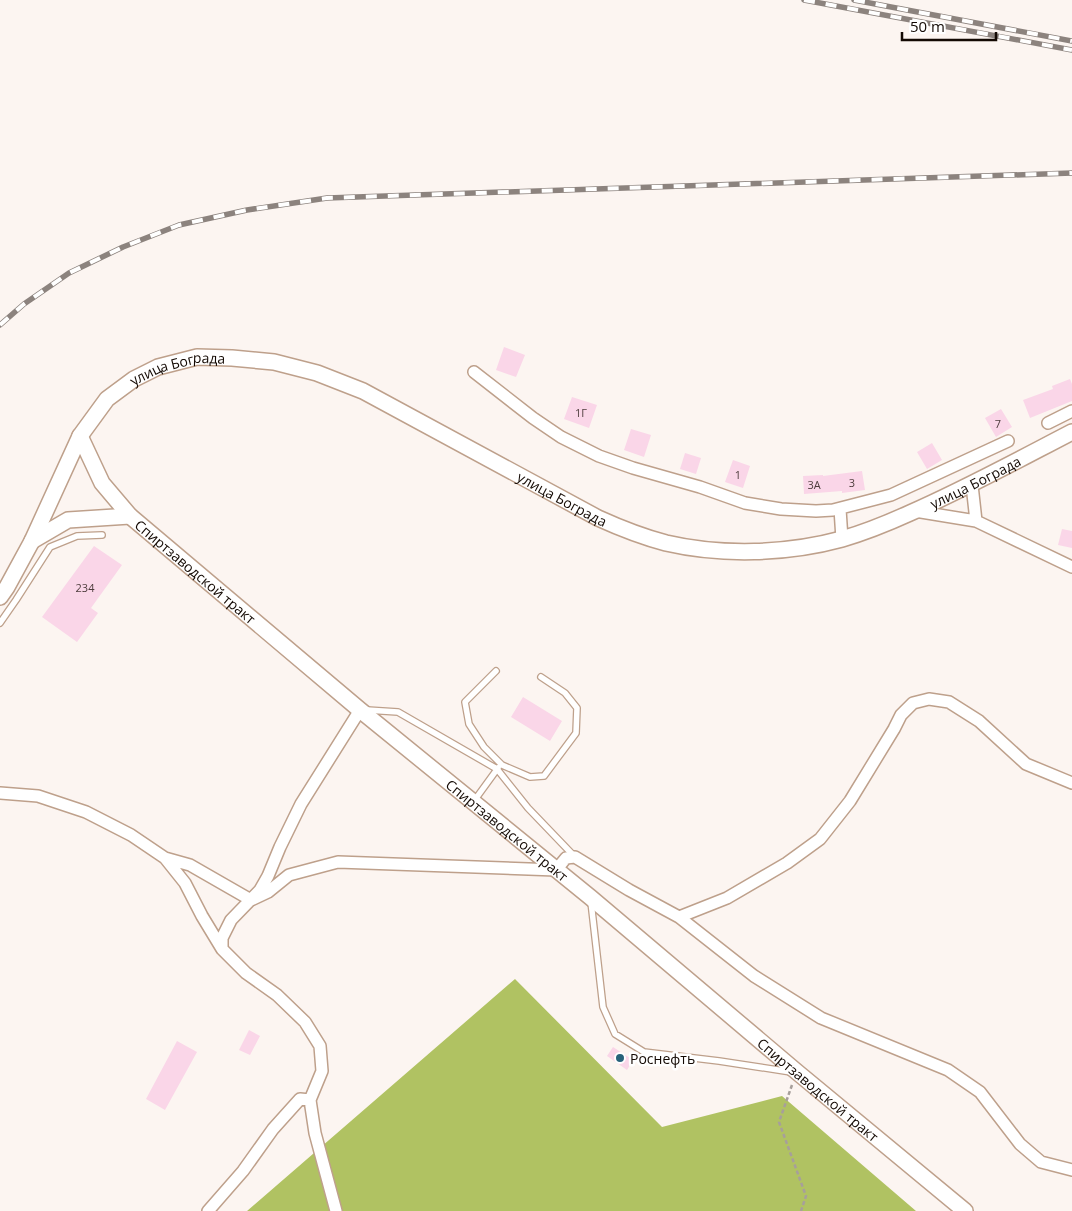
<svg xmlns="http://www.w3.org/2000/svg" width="1072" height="1211" viewBox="0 0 1072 1211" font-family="'Open Sans',sans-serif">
	<rect width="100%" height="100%" fill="#fcf5f1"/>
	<path fill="#b0c262" d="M515 979 662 1127 782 1096 916 1211H247Z"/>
	<path fill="#fad6e8" d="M504 347 525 355 516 377 496 370Z
		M1070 379 1072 384V401L1030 418 1023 400 1053 389 1052 386Z
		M572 397 597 405 589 428 564 419Z
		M1001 409 1012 427 996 437 985 418Z
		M631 429 651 435 644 457 624 450Z
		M932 443 942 460 927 469 917 452Z
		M685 453 701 458 696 474 680 469Z
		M733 460 750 466 743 488 725 482Z
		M862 471 865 490 842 493V491L804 494 803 476 823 475V476Z
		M1062 529 1072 531V548L1058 545Z
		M94 546 122 565 91 608 98 613 77 642 42 617Z
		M523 697 562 721 550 741 511 717Z
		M249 1030 260 1036 250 1055 239 1050Z
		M177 1041 197 1052 165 1110 146 1099Z
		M613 1047 633 1060 627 1070 607 1056Z"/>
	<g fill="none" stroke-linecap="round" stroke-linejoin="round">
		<defs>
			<path id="service" d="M0 623 16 600 50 547 77 536 102 535
				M496 671 465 702 469 724 484 747 502 765 530 777 544 776 576 733 577 708 565 693 541 677
				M367 710 398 712 497 769 528 808 575 857
				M474 801 498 768
				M591 902 603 1007 615 1034 644 1052 719 1061 791 1072"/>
			<path id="minor" d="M474 372 533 418 561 437 599 456 633 468 700 487 745 503 781 509 816 511 833 510 891 495 1008 441
				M1048 423 1072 411
				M972 485 976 521
				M840 509 842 539
				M915 511 976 521 1072 567
				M0 793 38 796 86 812 131 835 165 858 190 865 251 900 268 892 289 875 338 862 556 870 566 858 575 857 629 890 679 917 727 898 787 863 820 839 850 801 894 729 901 715 913 703 929 699 949 702 979 721 1026 764 1072 783
				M165 858 185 883 202 916 222 949 246 973 277 995 305 1022 320 1046 322 1071 310 1100 315 1133 336 1211
				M679 917 754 976 821 1018 948 1070 980 1092 1020 1144 1041 1162 1072 1170
				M222 949V938L231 920 260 890 268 876 280 847 301 804 360 710
				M208 1211 243 1171 273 1129 300 1099 310 1100"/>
			<g id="secondary">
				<path id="s1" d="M80 436 102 483 130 516 360 710 590 897 797 1072 965 1211"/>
				<path d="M32 541 68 520 130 516"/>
				<path id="s2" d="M0 597 7 587 32 541 80 436 107 399 134 379 158 367 197 357 232 358 274 362 317 373 363 391 598 518C620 528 643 537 666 543 722 556 787 554 842 539 866 532 888 523 910 513 965 489 1018 460 1072 432"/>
			</g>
		</defs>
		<use href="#service" stroke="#bea08b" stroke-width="8"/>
		<use href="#minor" stroke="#bea08b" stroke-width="14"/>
		<use href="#secondary" stroke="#bea08b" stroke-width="18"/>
		<path stroke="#a79f9b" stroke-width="2.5" stroke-dasharray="4 2.5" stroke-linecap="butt" d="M792 1085 779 1122 806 1196 801 1211"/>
		<use href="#service" stroke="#fff" stroke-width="5.5"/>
		<use href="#minor" stroke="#fff" stroke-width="11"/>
		<use href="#secondary" stroke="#fff" stroke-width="15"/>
		<defs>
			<path id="rail" d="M804 0 1072 50
				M854 0 1072 41
				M0 325 24 304 69 273 123 247 179 225 247 210 327 198 1072 173"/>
		</defs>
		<use href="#rail" stroke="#8c837e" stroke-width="5.5"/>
		<use href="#rail" stroke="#fff" stroke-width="4" stroke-dasharray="11" stroke-linecap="butt"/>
	</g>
	<circle fill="#27627a" stroke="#fff" stroke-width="2" cx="620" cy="1058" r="5"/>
	<g text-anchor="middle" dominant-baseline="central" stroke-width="5" stroke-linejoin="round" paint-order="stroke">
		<g font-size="11" fill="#4d3c3c">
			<text x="581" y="412">1Г</text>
			<text x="998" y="423">7</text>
			<text x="738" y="474">1</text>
			<text x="852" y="482">3</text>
			<text x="814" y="484">3А</text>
			<text x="85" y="587">234</text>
		</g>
		<g font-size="14" fill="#130903" stroke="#fff">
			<text stroke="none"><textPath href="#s2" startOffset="305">улица Бограда</textPath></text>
			<text stroke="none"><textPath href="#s2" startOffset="1160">улица Бограда</textPath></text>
			<text stroke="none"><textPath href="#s2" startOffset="724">улица Бограда</textPath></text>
			<text stroke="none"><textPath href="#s1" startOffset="181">Спиртзаводской тракт</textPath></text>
			<text stroke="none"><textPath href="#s1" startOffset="586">Спиртзаводской тракт</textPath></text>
			<text stroke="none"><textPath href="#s1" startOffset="991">Спиртзаводской тракт</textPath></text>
		</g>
		<g font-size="14" fill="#130903" stroke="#fff" text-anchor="start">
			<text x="630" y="1058">Роснефть</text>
		</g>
	</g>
	<path d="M902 32v8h94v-8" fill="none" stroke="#130903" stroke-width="2.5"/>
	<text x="910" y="32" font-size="15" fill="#130903" stroke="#ffffff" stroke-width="4" paint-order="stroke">50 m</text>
</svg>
